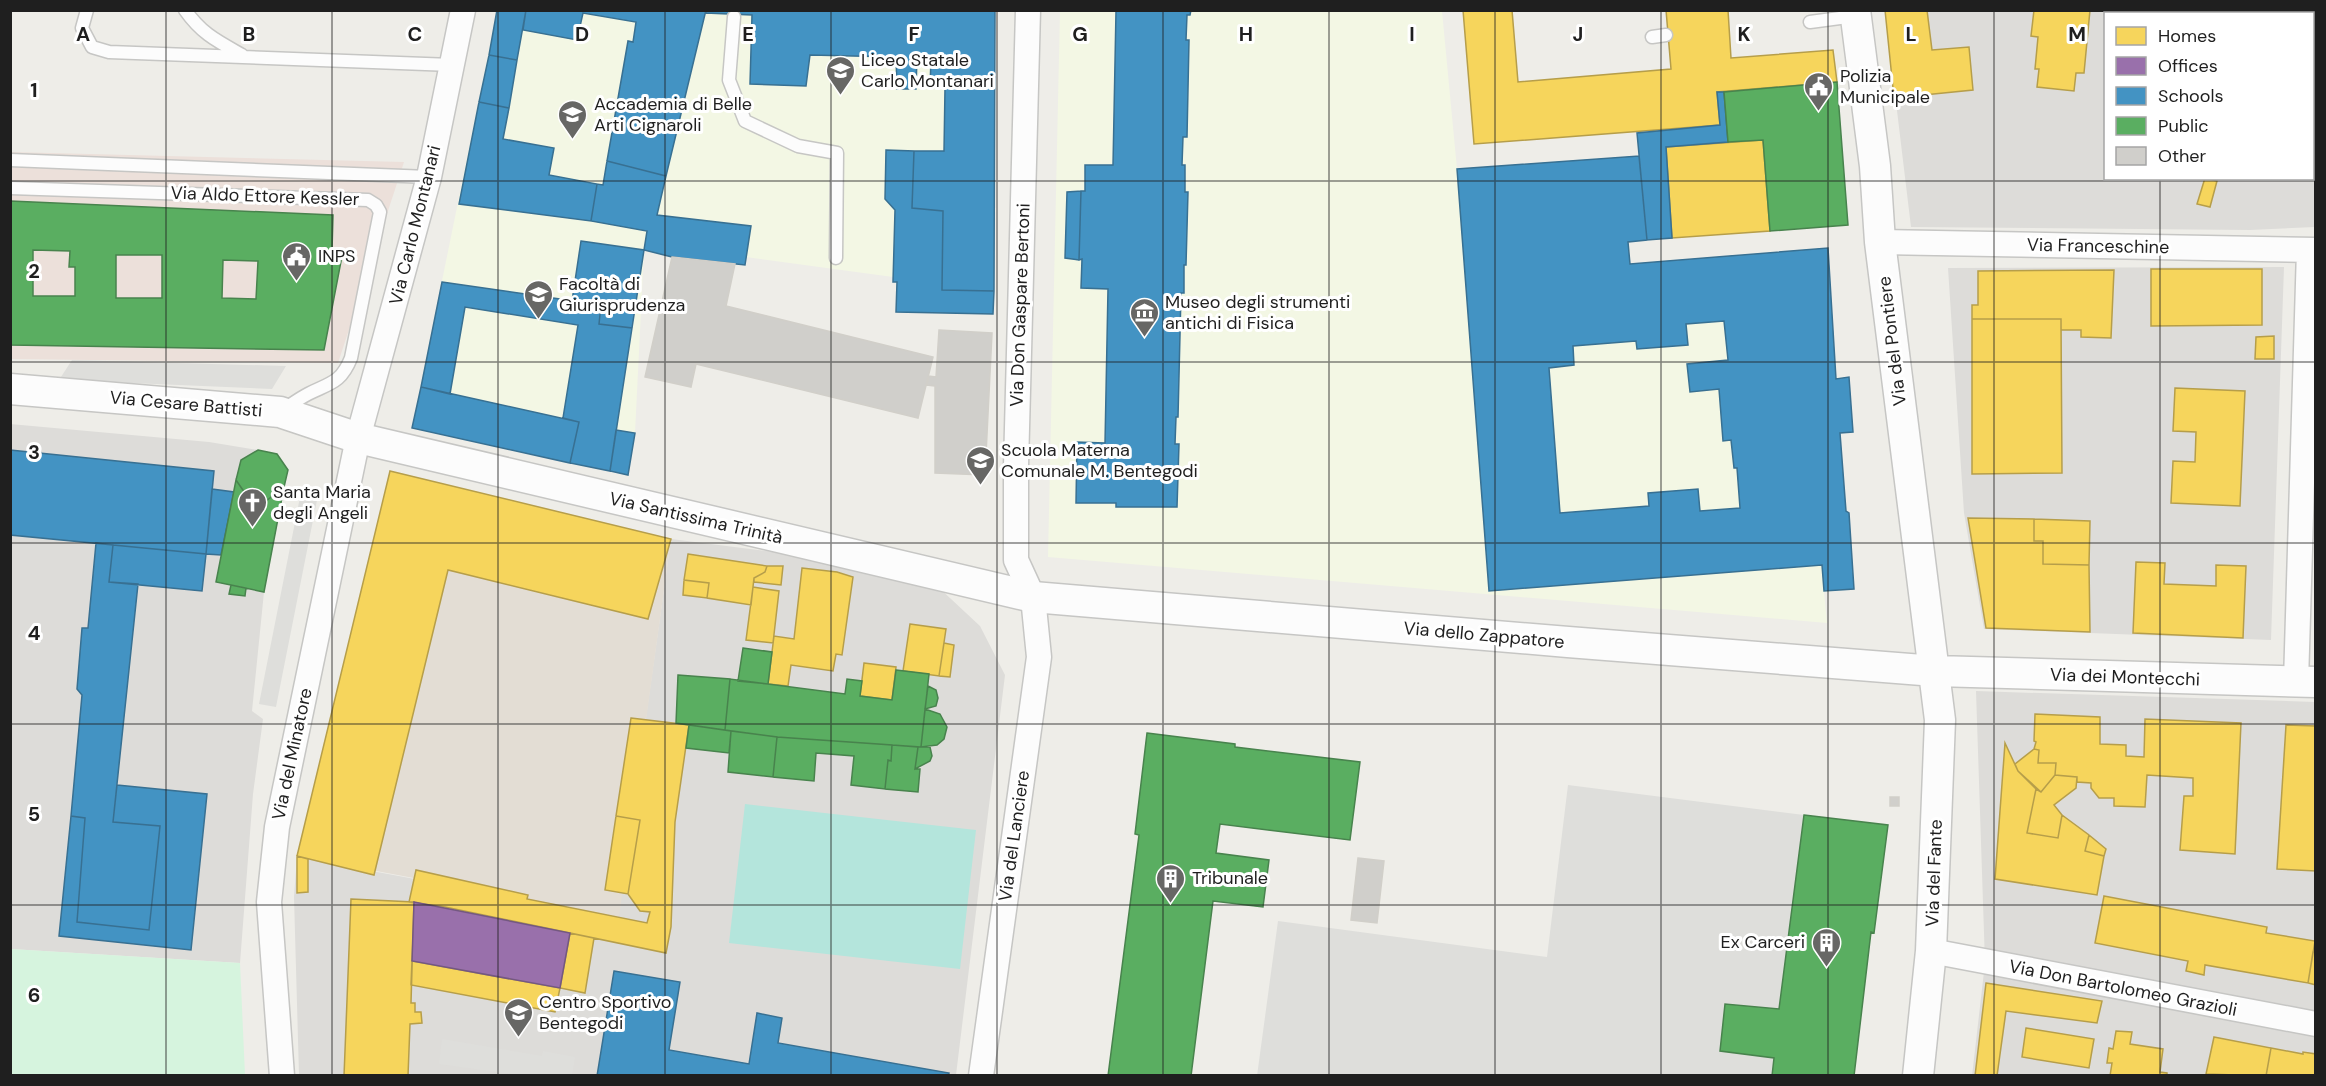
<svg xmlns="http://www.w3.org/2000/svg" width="2326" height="1086" viewBox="0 0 2326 1086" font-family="'DM Sans',sans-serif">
	<rect width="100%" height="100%" fill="#eeede8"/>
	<path fill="#dddcd9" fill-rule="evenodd" d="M1885 11H2315V227L2250 230 1911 227ZM2106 14H2312V178H2106Z
		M2284 267 2271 640 1984 629 1964 513 1948 268Z
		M10 424 209 442 258 450 288 470 264 592 252 711 263 719 253 794 240 963 11 949Z
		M671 539 847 561 936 585 980 626 1005 675 956 1075H299L294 897 297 857 618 917Z
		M1976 691 2315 702V1075L1972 1076 1985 963Z"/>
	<path fill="#ece0da" d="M11 152 404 162 338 363 11 359Z"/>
	<path fill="#f3f7e4" d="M497 11H995L897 283 893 282V277L746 257 751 226 657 215 647 231 644 250 635 433 628 475 412 428Z
		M1060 11H1442L1457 169 1639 156 1647 240 1628 242 1630 264 1828 248 1836 378 1849 377 1840 433 1846 511 1849 513 1854 589 1824 592 1827 623 1048 557Z"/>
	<path fill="#e3ddd4" d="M390 471 671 539 619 917 297 856Z"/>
	<path fill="#d6f4de" d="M11 949 240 963 245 1075H11Z"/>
	<path fill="#b4e5dc" d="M745 804 976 830 960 969 729 943Z"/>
	<path fill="#dededb" d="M72 360 286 366 272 389 59 380Z
		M302 487 319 490 276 707 259 704Z
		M1568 785 1804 815 1779 1009 1726 1004 1720 1050 1774 1058 1772 1075 1257 1076 1278 921 1547 957Z
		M442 1039 542 1056 543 1051 575 1057 572 1075H519L439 1064Z"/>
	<path fill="#f6d55c" stroke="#b69e4a" stroke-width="1.5" d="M1463 10H1512L1518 82 1671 69 1666 10H1728L1731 58 1833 50 1837 82 1717 92 1720 125 1474 144Z
		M1885 10H1927L1932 50 1969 47 1973 90 1894 98Z
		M2034 10H2090L2084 73H2076L2074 91 2037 87 2039 69H2035L2038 37 2031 36Z
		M1763 140 1770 231 1672 238 1666 147Z
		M2205 178 2217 181 2210 207 2197 204Z
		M2151 269H2262V325L2151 326Z
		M2114 270 2111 338 2081 337V330H2061V319H1972V305H1978V271Z
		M1972 319H2061L2062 473 1972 474Z
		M2274 336V359H2255L2256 337Z
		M2175 388 2245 391 2240 506 2171 503 2173 461 2195 462 2196 432 2173 431Z
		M390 471 671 539 648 619 448 570 374 875 297 856Z
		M1968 518 2034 519V541H2043V564L2089 565 2090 632 1986 628Z
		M2034 519 2090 521 2089 565 2043 564V541H2034Z
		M688 554 767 566 765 572 754 578 751 605 707 598 709 583 684 580Z
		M2136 562 2165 563 2164 584 2216 586V565L2246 566 2243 638 2133 633Z
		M767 566H783L781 585 754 582V578L765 572Z
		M802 568 837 572 853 577 842 655 836 654 833 671 791 665 788 686 768 684 774 636 794 639Z
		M684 580 709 583 707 598 683 595Z
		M753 587 779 591 773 643 746 640Z
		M910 624 946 629 939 676 903 671Z
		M944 643 954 645 950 677 939 676Z
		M864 663 896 667 892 700 860 696Z
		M2035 714 2100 717V744L2126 745V756L2144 757 2145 719 2241 723 2235 854 2180 850 2184 796H2193V778L2147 775 2145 807 2114 806V798H2099L2091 788V783L2077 782V777L2055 775 2056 763H2038L2039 750 2034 749 2036 742 2034 741Z
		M631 718 689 725 675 822 671 927 666 953 445 907 409 902 416 870 528 895 527 899 647 923 650 912 640 911 628 894 640 820 616 816Z
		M2286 725 2316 726V871L2277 869Z
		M2005 743 2018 771 2036 789 2027 833 2058 838 2062 815 2089 835 2085 851 2104 856 2097 895 1995 879Z
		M2034 749 2039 750 2038 763H2056L2055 775 2041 792 2018 771 2015 764Z
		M2055 775 2077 777 2076 788 2054 805 2062 815 2058 838 2027 833 2036 789 2041 792Z
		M616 816 640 820 628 894 605 890Z
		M2089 835 2106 849 2104 856 2085 851Z
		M297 856 308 859V892L297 893Z
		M2104 896 2267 927 2266 933 2315 941 2308 983 2205 965 2204 975 2186 971 2188 961 2095 943Z
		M351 899 414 902 411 1003H415V1012H421L422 1023 410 1024 408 1076H344Z
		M570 933 594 938 585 993 560 988Z
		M2313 952H2316V985L2308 983Z
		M412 961 560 988 555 1012 411 985Z
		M1986 983 2102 1001 2097 1023 2006 1011 1997 1076H1975Z
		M2026 1028 2094 1039 2089 1068 2022 1057Z
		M2116 1031 2132 1032 2130 1044 2163 1049 2160 1072 2167 1073V1076H2110L2112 1063H2107L2109 1048 2113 1049Z
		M2214 1037 2271 1048 2266 1076 2206 1074Z
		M2271 1048 2303 1054V1052L2316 1054V1076H2266Z"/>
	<path fill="#9970ab" stroke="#745881" stroke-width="1.5" d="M414 902 570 933 560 988 412 961Z"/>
	<path fill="#4393c3" stroke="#387092" stroke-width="1.5" fill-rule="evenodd" d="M497 10H526L517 60 489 55Z
		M526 10H706L666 176 607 161 628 41 633 42 636 22 583 13 577 40 523 30Z
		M706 10H995L994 291 942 290 943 211 912 208 914 151H944L945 88H930L931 58 917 57 916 89H897L896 57 810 55 806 86 750 84 752 15 706 13Z
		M1191 10 1190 15H1187L1186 40H1189L1187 137H1183L1182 165H1185V192H1188L1186 265H1184V293H1181L1178 417H1176L1175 444H1179L1177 507H1116V503H1076L1077 442 1105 443 1108 289 1081 288 1082 259 1079 260 1081 191H1085V165H1113L1116 11 1090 10Z
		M489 55 517 60 509 108 479 102Z
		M1717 92H1724L1728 142 1666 147 1672 238 1647 240 1637 133 1720 125Z
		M479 102 509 108 503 139 554 148 549 175 597 184 591 221 459 204Z
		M886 150 914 151 912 208 943 211 942 290 994 291 993 314 896 312 897 282H893L895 210 885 199Z
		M1639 156 1647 240 1628 242 1630 264 1828 248 1836 379 1849 377 1853 432 1840 433 1846 511 1849 513 1854 589 1824 591 1822 565 1489 591 1457 169ZM1724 321 1728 360 1687 364 1690 392 1719 389 1723 441 1731 440 1734 468H1737L1740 508 1700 511 1698 489 1648 493 1649 506 1560 513 1549 368 1574 365 1573 346 1636 341 1637 349 1688 345 1686 324Z
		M607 161 666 176 657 215 751 226 745 265 672 257 644 250 647 231 591 221 597 184 603 185Z
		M1081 191 1079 260 1065 258 1067 192Z
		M581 241 644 250 632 328 599 324 601 305 572 301Z
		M442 282 601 305 599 324 632 328 610 471 570 463 579 422 563 418 578 325 465 307 450 394 421 387Z
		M421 387 579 422 570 463 412 428Z
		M616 430 635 433 628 475 610 471Z
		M10 450 214 471 206 554 10 535Z
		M212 489 234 492 221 555 206 554Z
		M96 543 113 545 109 582 138 584 113 822 160 826 149 930 77 922 85 818 71 816 82 695 77 689 82 628H88Z
		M113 545 206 554 202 591 109 582Z
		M117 785 207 794 191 950 59 936 71 816 85 818 77 922 149 930 160 826 113 822Z
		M614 971 680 982 669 1050 749 1064 757 1013 782 1018 778 1043 949 1073 948 1076H597Z"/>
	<path fill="#5aae61" stroke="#48834d" stroke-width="1.5" fill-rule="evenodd" d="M2315 10H2316V152H2312V38Z
		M1837 82 1848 225 1770 231 1763 140 1728 142 1724 92Z
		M10 201 333 215 332 251H343L324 350 10 345ZM33 250 70 251 69 267H75V296H33ZM116 255H162V298H116ZM223 260 258 261 256 299 222 298Z
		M258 450 277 454 288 470 284 487 266 501 247 496 236 480 241 460Z
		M236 480 247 496 266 501 284 487 264 592 216 582Z
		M231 585 246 588 245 596 229 594Z
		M743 648 772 652 768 684 738 681Z
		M896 670 929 674 921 747 777 737 725 730 730 679 845 694 847 679 862 681 860 696 892 700Z
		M678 675 730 679 725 730 676 723Z
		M928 686 936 690 938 698 936 706 925 709Z
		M925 709 940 714 947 727 944 739 937 745 921 747Z
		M689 725 731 731 729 753 686 748Z
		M731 731 777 737 773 777 728 772Z
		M1147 733 1235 744V747L1360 762 1350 840 1220 824 1216 853 1269 860 1263 907 1213 901 1191 1076H1108L1139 835 1135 834Z
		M777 737 892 745 891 761 888 760 885 789 851 785 854 756 816 753 814 781 773 777Z
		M892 745 918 747 915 769H920L918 792 885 789 888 760 891 761Z
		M918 747H930L932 756 930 761 915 769Z
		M1804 815 1888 825 1874 933 1871 932 1854 1076H1772L1774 1058 1720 1051 1725 1004 1779 1009Z"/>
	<path fill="#d0cfcb" stroke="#d1cfc9" stroke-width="1.5" d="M672 257 735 264 726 306 933 357 918 418 696 364 691 387 645 377Z
		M939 330 992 333 985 475 935 473V386L927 385 929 376 936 377Z
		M1890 797H1899V806H1890Z
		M1358 858 1384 861 1377 923 1351 920Z"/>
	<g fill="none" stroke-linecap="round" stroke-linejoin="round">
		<defs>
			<path id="service" d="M87 10 82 28 92 47 109 52 452 65
				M185 10C202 34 217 41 242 55
				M734 17 729 80 745 121 798 146 837 153 836 258
				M1810 22 1855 16
				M1652 37 1666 35
				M10 160 429 177
				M10 188 368 200 376 205 380 212 351 358C341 383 330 383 308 394 300 398 292 404 283 410"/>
			<path id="minor" d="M2128 14V10
				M1880 242 2316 250
				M2296 682 2309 250
				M1931 951 2316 1024
				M282 1076 269 902 277 827 358 438 429 177 463 10
				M981 1076 1039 657 1033 597 1016 560V466L1028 10"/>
			<path id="tertiary" d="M1855 10 1875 166 1880 242 1940 720 1931 951 1918 1076
				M10 389 280 412 358 438 1033 597 1568 642 1935 671 2316 682"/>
		</defs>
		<use href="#service" stroke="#c6c6c4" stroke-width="15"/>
		<use href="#minor" stroke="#c6c6c4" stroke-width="27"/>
		<use href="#tertiary" stroke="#c6c6c4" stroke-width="33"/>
		<use href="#service" stroke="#fcfcfc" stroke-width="12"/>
		<use href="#minor" stroke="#fcfcfc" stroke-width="24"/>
		<use href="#tertiary" stroke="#fcfcfc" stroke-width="30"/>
	</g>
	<path fill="none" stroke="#1f1f1f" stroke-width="1.5" stroke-opacity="0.55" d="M166 10V1076M332 10V1076M498 10V1076M665 10V1076M831 10V1076M997 10V1076M1163 10V1076M1329 10V1076M1495 10V1076M1661 10V1076M1828 10V1076M1994 10V1076M2160 10V14M2160 178V1076M10 181H2316M10 362H2316M10 543H2316M10 724H2316M10 905H2316"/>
	<defs>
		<symbol id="school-pin" viewBox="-11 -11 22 30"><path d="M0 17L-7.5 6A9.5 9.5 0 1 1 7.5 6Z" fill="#676765" stroke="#fff"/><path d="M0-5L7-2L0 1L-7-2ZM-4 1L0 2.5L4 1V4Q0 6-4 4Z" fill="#fff"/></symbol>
		<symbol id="civic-pin" viewBox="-11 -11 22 30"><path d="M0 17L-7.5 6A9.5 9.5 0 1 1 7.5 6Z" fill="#676765" stroke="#fff"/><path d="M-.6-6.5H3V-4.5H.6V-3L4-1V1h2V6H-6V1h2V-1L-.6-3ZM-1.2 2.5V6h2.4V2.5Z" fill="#fff"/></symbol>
		<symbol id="university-pin" viewBox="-11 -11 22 30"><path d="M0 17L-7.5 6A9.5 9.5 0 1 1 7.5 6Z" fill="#676765" stroke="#fff"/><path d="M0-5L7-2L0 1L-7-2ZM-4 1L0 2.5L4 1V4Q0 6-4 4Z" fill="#fff"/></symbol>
		<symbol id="museum-pin" viewBox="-11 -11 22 30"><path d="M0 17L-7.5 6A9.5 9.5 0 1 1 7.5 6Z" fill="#676765" stroke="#fff"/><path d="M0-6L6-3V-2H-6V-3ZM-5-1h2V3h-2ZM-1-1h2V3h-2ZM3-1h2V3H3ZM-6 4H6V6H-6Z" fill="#fff"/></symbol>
		<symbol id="church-pin" viewBox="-11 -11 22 30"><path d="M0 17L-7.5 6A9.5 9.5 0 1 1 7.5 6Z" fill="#676765" stroke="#fff"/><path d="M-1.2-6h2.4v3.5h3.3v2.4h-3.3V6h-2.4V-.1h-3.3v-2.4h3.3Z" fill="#fff"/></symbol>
		<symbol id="building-pin" viewBox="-11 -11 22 30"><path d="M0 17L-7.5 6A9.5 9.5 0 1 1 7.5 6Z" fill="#676765" stroke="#fff"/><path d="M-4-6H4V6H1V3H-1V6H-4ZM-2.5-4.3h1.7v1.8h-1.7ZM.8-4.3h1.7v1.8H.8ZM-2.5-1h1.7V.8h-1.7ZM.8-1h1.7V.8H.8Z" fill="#fff"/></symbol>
	</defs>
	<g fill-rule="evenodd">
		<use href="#school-pin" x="824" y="54" width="33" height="45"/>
		<use href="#civic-pin" x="1802" y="70" width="33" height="45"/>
		<use href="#university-pin" x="556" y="98" width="33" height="45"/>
		<use href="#civic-pin" x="280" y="240" width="33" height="45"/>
		<use href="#university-pin" x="522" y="278" width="33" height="45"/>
		<use href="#museum-pin" x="1128" y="296" width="33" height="45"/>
		<use href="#school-pin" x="964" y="444" width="33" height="45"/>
		<use href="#church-pin" x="236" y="486" width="33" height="45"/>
		<use href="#building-pin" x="1154" y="862" width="33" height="45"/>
		<use href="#building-pin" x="1810" y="926" width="33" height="45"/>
		<use href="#school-pin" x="502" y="996" width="33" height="45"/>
	</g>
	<g text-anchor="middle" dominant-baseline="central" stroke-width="6" stroke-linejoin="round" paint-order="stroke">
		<g font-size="18" fill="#1f1f1f" stroke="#fff" text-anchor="start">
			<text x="861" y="60">Liceo Statale<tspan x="861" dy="21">Carlo Montanari</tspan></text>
			<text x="1840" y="76">Polizia<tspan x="1840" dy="21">Municipale</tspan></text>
			<text x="594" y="104">Accademia di Belle<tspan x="594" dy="21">Arti Cignaroli</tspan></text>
			<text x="318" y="256">INPS</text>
			<text x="559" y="284">Facoltà di<tspan x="559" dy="21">Giurisprudenza</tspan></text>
			<text x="1165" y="302">Museo degli strumenti<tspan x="1165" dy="21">antichi di Fisica</tspan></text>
			<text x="1001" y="450">Scuola Materna<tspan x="1001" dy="21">Comunale M. Bentegodi</tspan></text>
			<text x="273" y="492">Santa Maria<tspan x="273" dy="21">degli Angeli</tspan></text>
			<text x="1192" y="878">Tribunale</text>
			<text x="1805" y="942" text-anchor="end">Ex Carceri</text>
			<text x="539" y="1002">Centro Sportivo<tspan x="539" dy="21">Bentegodi</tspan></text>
		</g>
		<g font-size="18" fill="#1f1f1f" stroke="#fff">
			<text transform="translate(265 196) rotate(2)">Via Aldo Ettore Kessler</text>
			<text transform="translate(415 225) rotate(-76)">Via Carlo Montanari</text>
			<text transform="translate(2098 246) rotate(1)">Via Franceschine</text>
			<text transform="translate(1020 305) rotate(-88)">Via Don Gaspare Bertoni</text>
			<text transform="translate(1892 341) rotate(-97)">Via del Pontiere</text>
			<text transform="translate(186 404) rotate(5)">Via Cesare Battisti</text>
			<text transform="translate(696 518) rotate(13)">Via Santissima Trinità</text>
			<text transform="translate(1484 635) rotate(5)">Via dello Zappatore</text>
			<text transform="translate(2125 677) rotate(2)">Via dei Montecchi</text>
			<text transform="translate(292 754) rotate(-78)">Via del Minatore</text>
			<text transform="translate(1014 836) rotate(-82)">Via del Lanciere</text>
			<text transform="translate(1934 873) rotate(-88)">Via del Fante</text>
			<text transform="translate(2123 988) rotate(11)">Via Don Bartolomeo Grazioli</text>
		</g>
	</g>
	<g font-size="20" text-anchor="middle" font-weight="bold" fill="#1f1f1f" stroke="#fff" stroke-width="6" stroke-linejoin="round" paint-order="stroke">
		<text x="83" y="41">A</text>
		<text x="249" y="41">B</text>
		<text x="415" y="41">C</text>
		<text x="582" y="41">D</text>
		<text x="748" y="41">E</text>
		<text x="914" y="41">F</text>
		<text x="1080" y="41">G</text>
		<text x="1246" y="41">H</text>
		<text x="1412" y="41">I</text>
		<text x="1578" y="41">J</text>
		<text x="1744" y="41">K</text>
		<text x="1911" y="41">L</text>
		<text x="2077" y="41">M</text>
		<text x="34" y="97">1</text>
		<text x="34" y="278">2</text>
		<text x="34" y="459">3</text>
		<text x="34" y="640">4</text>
		<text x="34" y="821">5</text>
		<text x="34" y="1002">6</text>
	</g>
	<rect width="2326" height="1086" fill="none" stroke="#1f1f1f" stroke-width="24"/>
	<rect x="2104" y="12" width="210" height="168" fill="#ffffff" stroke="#a5a5a5" stroke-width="1.5"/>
	<rect x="2116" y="27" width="30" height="18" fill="#f6d55c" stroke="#a5a5a5" stroke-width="1.5"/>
	<text x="2158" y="42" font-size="18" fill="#1f1f1f">Homes</text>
	<rect x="2116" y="57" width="30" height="18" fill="#9970ab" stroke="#a5a5a5" stroke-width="1.5"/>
	<text x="2158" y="72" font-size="18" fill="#1f1f1f">Offices</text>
	<rect x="2116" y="87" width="30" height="18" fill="#4393c3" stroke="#a5a5a5" stroke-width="1.5"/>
	<text x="2158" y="102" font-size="18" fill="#1f1f1f">Schools</text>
	<rect x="2116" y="117" width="30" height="18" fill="#5aae61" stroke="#a5a5a5" stroke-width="1.5"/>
	<text x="2158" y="132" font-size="18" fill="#1f1f1f">Public</text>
	<rect x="2116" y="147" width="30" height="18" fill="#d0cfcb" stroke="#a5a5a5" stroke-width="1.5"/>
	<text x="2158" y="162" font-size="18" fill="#1f1f1f">Other</text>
</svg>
